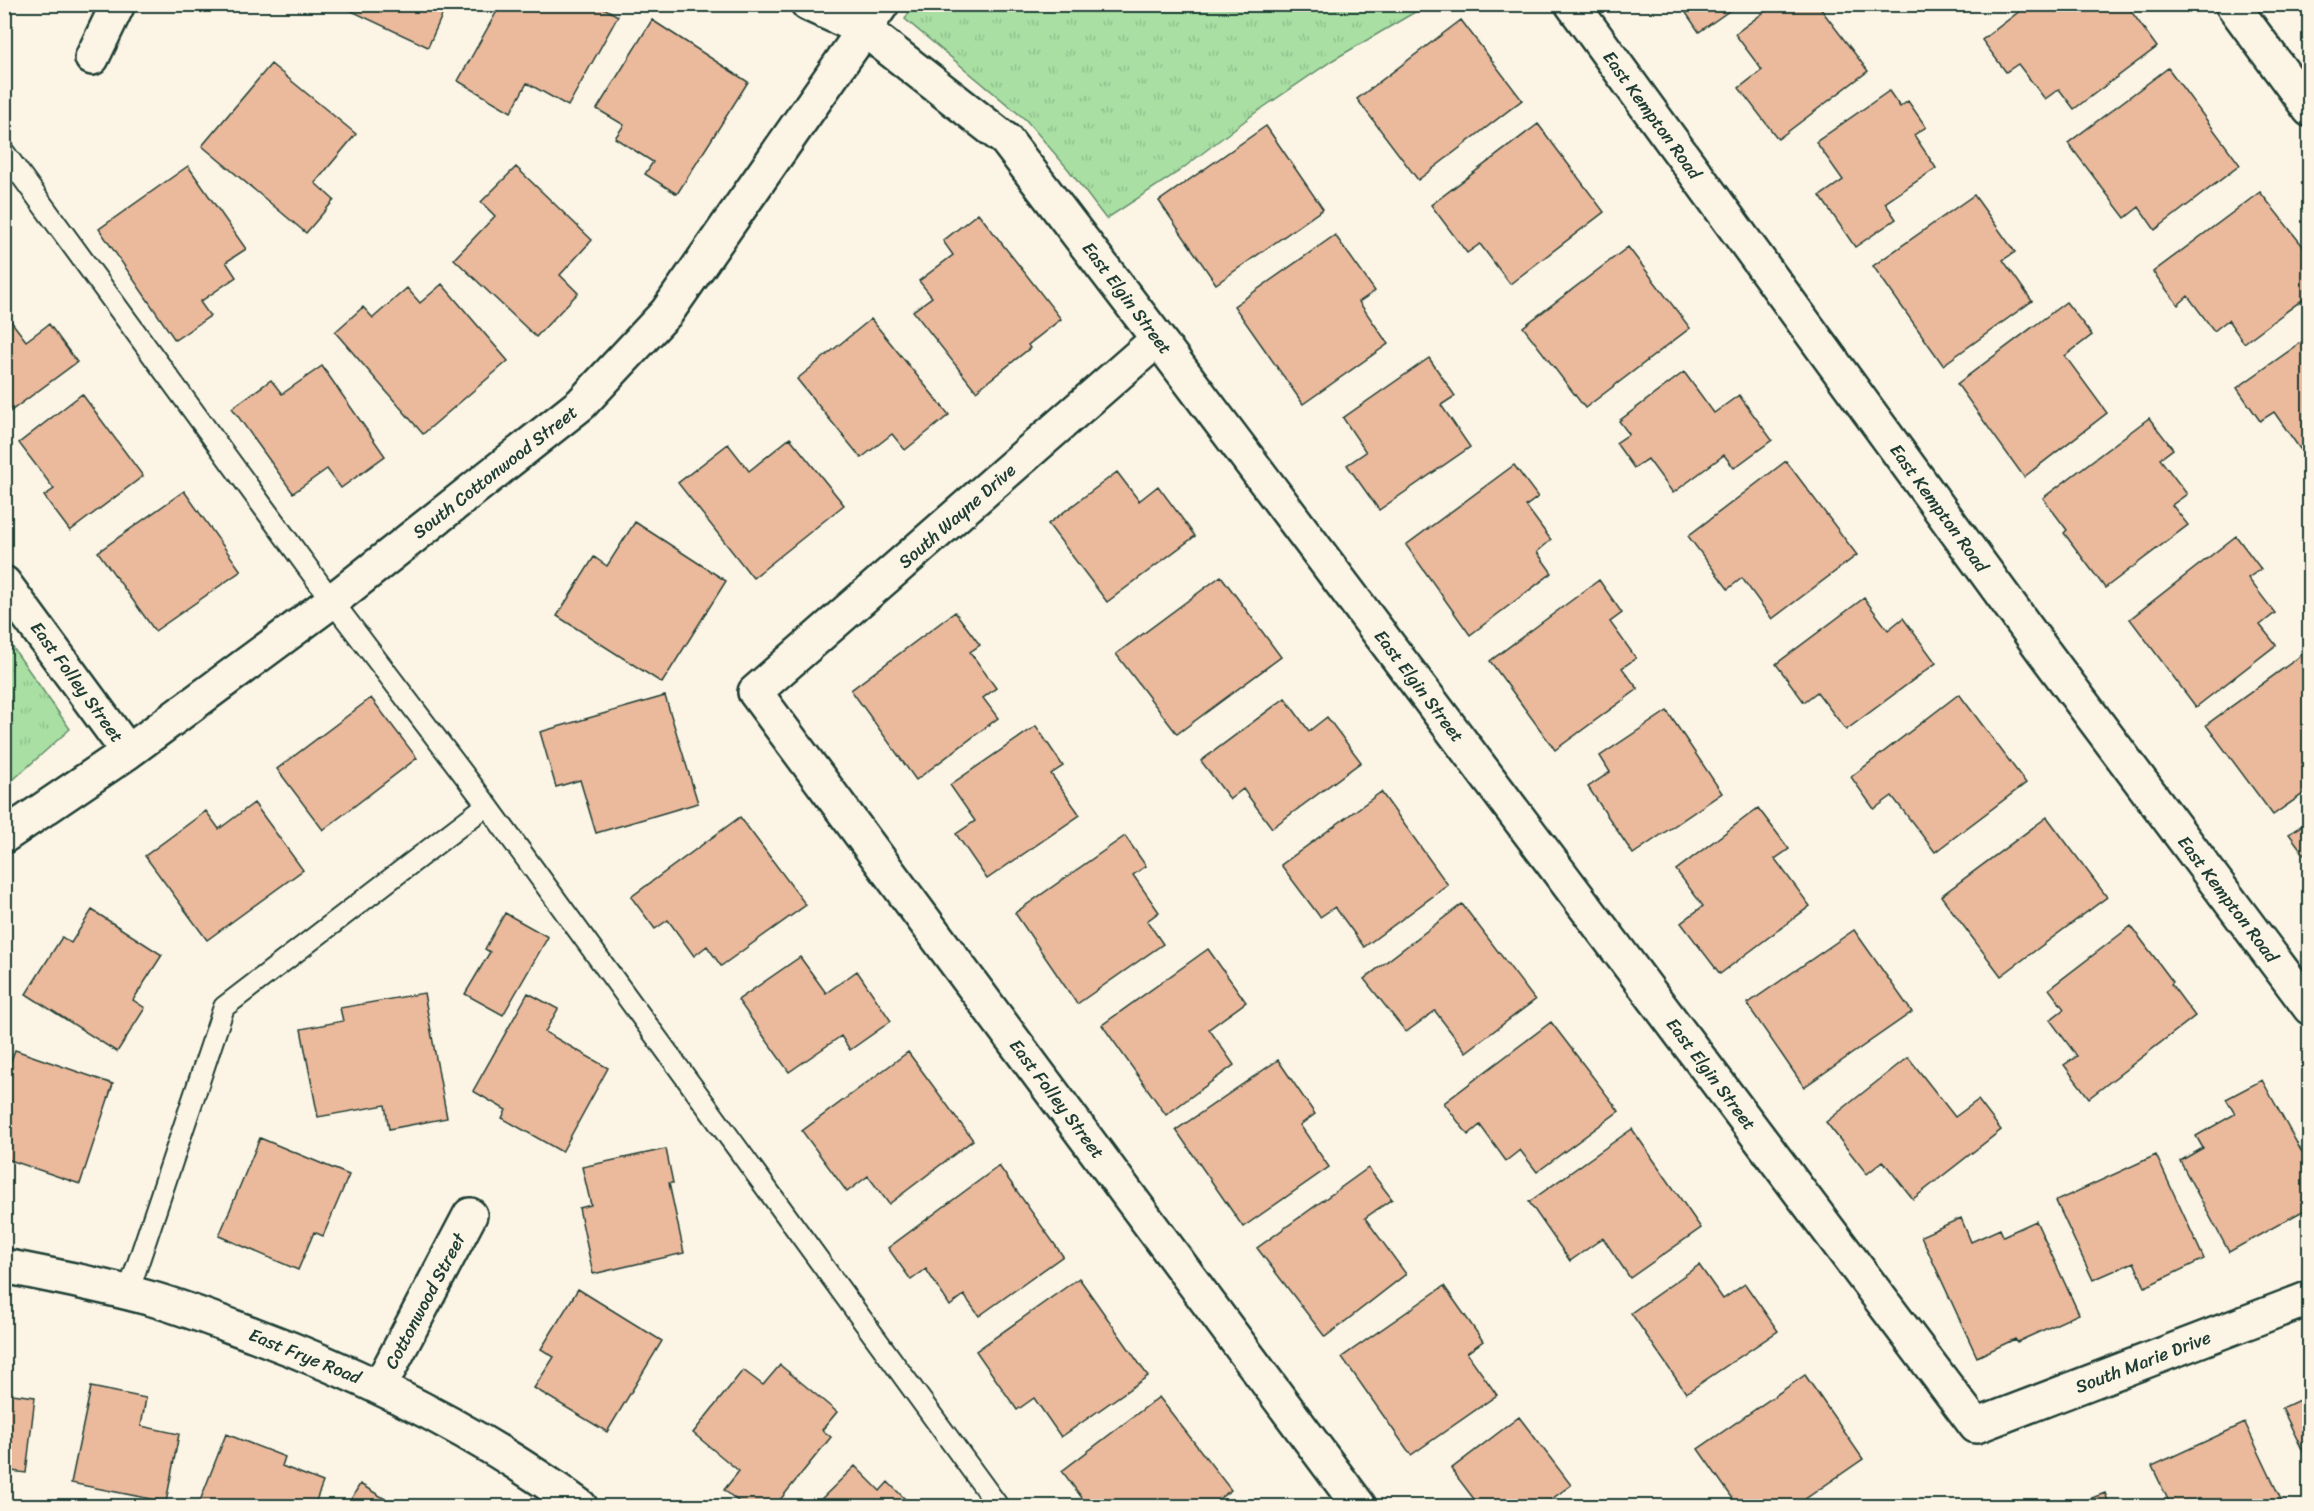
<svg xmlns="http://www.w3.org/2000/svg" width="2314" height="1511" viewBox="0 0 2314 1511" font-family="Sriracha,sans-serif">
	<defs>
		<pattern id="grass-tufts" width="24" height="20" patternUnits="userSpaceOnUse" patternTransform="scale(1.5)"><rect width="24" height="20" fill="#a9dfa3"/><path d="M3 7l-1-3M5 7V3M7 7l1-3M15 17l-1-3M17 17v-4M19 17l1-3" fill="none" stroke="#91c08d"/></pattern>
	</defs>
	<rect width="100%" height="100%" fill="#fcf5e5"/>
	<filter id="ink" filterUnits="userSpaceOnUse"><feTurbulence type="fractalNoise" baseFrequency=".0167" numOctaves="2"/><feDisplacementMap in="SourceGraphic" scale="12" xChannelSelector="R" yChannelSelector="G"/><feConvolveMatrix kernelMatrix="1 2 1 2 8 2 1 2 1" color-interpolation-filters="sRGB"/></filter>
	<g filter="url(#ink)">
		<path fill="url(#grass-tufts)" stroke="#648e6c" stroke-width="1.5" d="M914 4H1427V5L1333 60 1255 113 1178 172 1106 219 1068 169 1026 120 905 19Z
			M4 635 70 729 5 787H4Z"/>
		<path fill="#ebb99c" stroke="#1f3d34" stroke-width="1.5" d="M347 4H447L428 47 345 8Z
			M501 4H597L618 16 568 106 527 83 511 112 458 81Z
			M1680 4H1739L1699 32Z
			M1775 4H1817L1868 71 1778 139 1739 88 1762 70 1735 34Z
			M2029 4H2126L2157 47 2074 109 2059 89 2045 99 2018 64 2006 72 1982 40Z
			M652 20 748 82 677 194 645 174 653 162 615 138 624 125 597 109Z
			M1461 20 1522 100 1418 180 1357 99Z
			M271 64 356 134 315 183 334 200 306 233 202 146Z
			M2168 68 2240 165 2155 230 2139 207 2125 218 2068 143Z
			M1889 91 1900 107 1908 101 1926 127 1914 135 1936 168 1885 203 1896 219 1855 247 1820 196 1843 180 1816 142Z
			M1538 124 1604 212 1510 284 1480 244 1467 253 1431 205Z
			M1266 126 1323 209 1216 284 1159 201Z
			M188 166 246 249 226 262 236 277 200 302 210 316 175 340 99 229Z
			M516 167 592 240 560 275 578 293 536 337 454 259 495 216 481 202Z
			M2260 192 2310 255V294L2244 343 2228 320 2214 331 2188 296 2178 305 2153 272Z
			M1974 195 2015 252 2003 260 2032 301 1943 365 1873 266Z
			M978 213 1061 319 1028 345 1030 348 976 391 913 311 932 297 919 281 953 255 943 241Z
			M1335 235 1375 291 1359 302 1388 344 1303 404 1234 306Z
			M1628 247 1690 328 1585 408 1523 327Z
			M442 284 508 361 423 434 335 332 363 307 373 318 407 288 420 303Z
			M2066 302 2092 335 2065 356 2107 413 2024 477 1957 384Z
			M4 312 26 341 49 324 77 362 4 416Z
			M871 319 949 415 905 450 892 434 861 458 797 379Z
			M2310 336V443L2300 449 2274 412 2260 421 2237 388Z
			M1429 358 1455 396 1441 405 1470 447 1379 510 1347 465 1366 452 1343 418Z
			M322 366 385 456 341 488 327 469 293 493 232 408 271 380 282 394Z
			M1684 372 1714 413 1739 395 1772 440 1734 468 1724 455 1673 493 1648 459 1634 468 1616 443 1629 434 1619 421Z
			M82 394 143 476 70 531 44 496 54 489 19 443Z
			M2149 418 2173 449 2160 459 2187 494 2172 505 2188 525 2105 588 2064 533 2067 530 2043 498Z
			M790 438 844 505 753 578 678 483 728 444 749 471Z
			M1786 461 1857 555 1772 619 1742 578 1728 589 1688 536Z
			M1514 465 1538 497 1526 506 1551 540 1537 552 1552 573 1470 635 1406 545Z
			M1117 472 1139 501 1158 486 1195 536 1107 602 1048 524Z
			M184 491 241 571 155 631 98 552Z
			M635 522 726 581 662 683 557 616 594 557 607 566Z
			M2236 536 2261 569 2248 578 2275 613 2260 625 2276 645 2196 707 2130 619Z
			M1221 576 1281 657 1177 734 1116 654Z
			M1599 580 1622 613 1610 622 1636 658 1622 668 1638 689 1555 750 1490 661Z
			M1864 598 1888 630 1903 618 1936 663 1846 730 1817 692 1804 702 1776 664Z
			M955 612 980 645 970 652 996 688 983 698 998 718 916 780 851 690Z
			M2310 649V789L2273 815 2206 725Z
			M1959 694 2026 783 1935 852 1892 796 1874 809 1851 777Z
			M665 696 698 803 596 833 580 780 556 787 540 732Z
			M371 698 417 758 323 830 277 769Z
			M1285 698 1309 731 1327 717 1361 762 1272 828 1243 789 1230 799 1201 761Z
			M1667 711 1722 793 1633 854 1588 787 1610 772 1600 756Z
			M1036 726 1063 766 1051 774 1080 815 987 879 956 834 975 821 950 785Z
			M1381 792 1448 885 1364 947 1335 907 1320 917 1281 865Z
			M254 803 303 870 207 940 145 856 206 811 219 829Z
			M1758 808 1789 849 1775 859 1810 906 1720 974 1681 923 1703 906 1676 870Z
			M740 817 806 905 721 966 707 946 694 956 668 920 655 929 631 897Z
			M2047 817 2107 897 2001 976 1941 896Z
			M2310 820V862L2289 834Z
			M1125 836 1146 866 1133 875 1159 912 1147 921 1163 944 1077 1004 1015 913Z
			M1462 904 1535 1000 1466 1052 1435 1011 1406 1032 1364 979Z
			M92 910 162 955 133 1000 145 1008 117 1052 26 994 62 937 71 943Z
			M505 913 548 937 503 1015 465 994 490 952 485 949Z
			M2131 926 2173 982 2171 984 2195 1016 2089 1098 2064 1065 2077 1056 2050 1020 2064 1009 2049 989Z
			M1854 930 1912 1012 1804 1087 1747 1004Z
			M1208 949 1246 1002 1209 1029 1234 1065 1166 1115 1102 1025Z
			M800 957 826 993 857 971 891 1021 850 1050 841 1036 789 1072 738 1000Z
			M424 993 447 1118 389 1129 385 1105 318 1117 301 1029 343 1021 340 1008Z
			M528 993 558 1009 545 1032 608 1068 562 1152 502 1118 506 1110 473 1091Z
			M1551 1022 1619 1111 1537 1172 1520 1150 1506 1161 1480 1125 1468 1135 1444 1103Z
			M15 1050 113 1084 80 1184 4 1158V1134L10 1118 4 1116V1080Z
			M908 1052 973 1140 889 1204 868 1176 847 1192 802 1131Z
			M1908 1057 1955 1117 1978 1100 2001 1130 1913 1199 1883 1161 1867 1174 1826 1122Z
			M1278 1060 1315 1114 1300 1125 1329 1167 1243 1227 1176 1130Z
			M2262 1080 2310 1167V1207L2229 1252 2180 1161 2203 1148 2196 1136 2235 1114 2226 1099Z
			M1632 1129 1701 1228 1630 1278 1603 1238 1570 1261 1529 1202Z
			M260 1138 349 1175 323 1236 314 1232 298 1270 219 1236Z
			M666 1149 673 1183H669L684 1253 593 1274 579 1208 591 1205 582 1167Z
			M2156 1155 2204 1259 2145 1287 2134 1262 2093 1280 2056 1201Z
			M999 1166 1063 1256 979 1316 964 1295 950 1306 926 1269 911 1280 888 1248Z
			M1368 1168 1392 1199 1365 1218 1406 1274 1325 1337 1257 1248Z
			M1961 1218 1971 1242 2000 1229 2003 1236 2036 1221 2079 1314 2017 1342 2015 1339 1977 1357 1921 1236Z
			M1699 1265 1723 1299 1745 1284 1778 1331 1686 1393 1631 1313Z
			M1079 1278 1148 1376 1061 1437 1034 1398 1017 1410 976 1351Z
			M1444 1286 1483 1341 1467 1353 1497 1395 1411 1455 1342 1357Z
			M578 1289 662 1341 607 1432 534 1388 554 1357 541 1349Z
			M780 1365 837 1412 822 1430 831 1437 775 1506H744L724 1490 739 1471 693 1433 743 1370 763 1385Z
			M1805 1375 1863 1459 1795 1506H1738L1698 1449Z
			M91 1387 146 1398 141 1426 179 1434 166 1502 71 1483Z
			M4 1393 35 1397 26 1473 4 1470Z
			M2310 1395V1466L2282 1408Z
			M1159 1397 1231 1490 1209 1506H1088L1062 1471Z
			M1519 1417 1571 1485 1542 1506H1465L1474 1499 1451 1469Z
			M2245 1423 2284 1506H2171L2152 1466Z
			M226 1434 285 1457 282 1466 323 1482 314 1506H198Z
			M855 1466 880 1491 888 1482 912 1506H814Z
			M360 1484 397 1506H347Z
			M2105 1493 2110 1506H2071Z"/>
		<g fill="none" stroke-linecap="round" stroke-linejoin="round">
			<defs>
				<path id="service" d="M4 152 332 601 487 805 998 1506
					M128 1293 224 1007 487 805"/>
				<path id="minor" d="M808 4 865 30 1006 140 1158 339 1976 1426 2310 1298
					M1572 4 2044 652 2310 1008
					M2232 4 2310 110
					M92 58 118 4
					M1158 339 755 692 1359 1506
					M4 583 128 752
					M4 836 128 752 332 601 581 404 667 312 882 4
					M380 1386 470 1215"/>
				<path id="tertiary" d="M4 1266C55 1276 106 1286 156 1300 189 1310 222 1323 255 1335 370 1378 481 1434 580 1506"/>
			</defs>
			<use href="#service" stroke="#1f3d34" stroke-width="24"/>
			<use href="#minor" stroke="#1f3d34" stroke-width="38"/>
			<use href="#tertiary" stroke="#1f3d34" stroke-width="38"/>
			<use href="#service" stroke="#fcf5e5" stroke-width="20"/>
			<use href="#minor" stroke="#fcf5e5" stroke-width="33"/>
			<use href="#tertiary" stroke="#fcf5e5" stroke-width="33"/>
		</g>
	</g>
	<g text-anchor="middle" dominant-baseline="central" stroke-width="4.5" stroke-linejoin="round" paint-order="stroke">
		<g font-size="18" fill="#1f3d34" stroke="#fcf5e5">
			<text transform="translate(1652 115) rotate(54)">East Kempton Road</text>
			<text transform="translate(1127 298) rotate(53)">East Elgin Street</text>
			<text transform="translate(495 472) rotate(-38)">South Cottonwood Street</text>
			<text transform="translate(1939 508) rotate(54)">East Kempton Road</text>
			<text transform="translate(957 516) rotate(-41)">South Wayne Drive</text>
			<text transform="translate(77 682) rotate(54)">East Folley Street</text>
			<text transform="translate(1419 686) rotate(53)">East Elgin Street</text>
			<text transform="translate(2228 899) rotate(53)">East Kempton Road</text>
			<text transform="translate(1711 1074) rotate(53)">East Elgin Street</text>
			<text transform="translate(1057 1099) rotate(53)">East Folley Street</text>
			<text transform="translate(425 1301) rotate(-62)">Cottonwood Street</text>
			<text transform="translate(305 1356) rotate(22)">East Frye Road</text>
			<text transform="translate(2143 1362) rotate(-21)">South Marie Drive</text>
		</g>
	</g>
	<rect width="2314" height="1511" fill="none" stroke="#fcf5e5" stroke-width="24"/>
	<rect x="12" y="12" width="2290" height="1487" fill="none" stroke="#1f3d34" stroke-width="2" filter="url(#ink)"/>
</svg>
